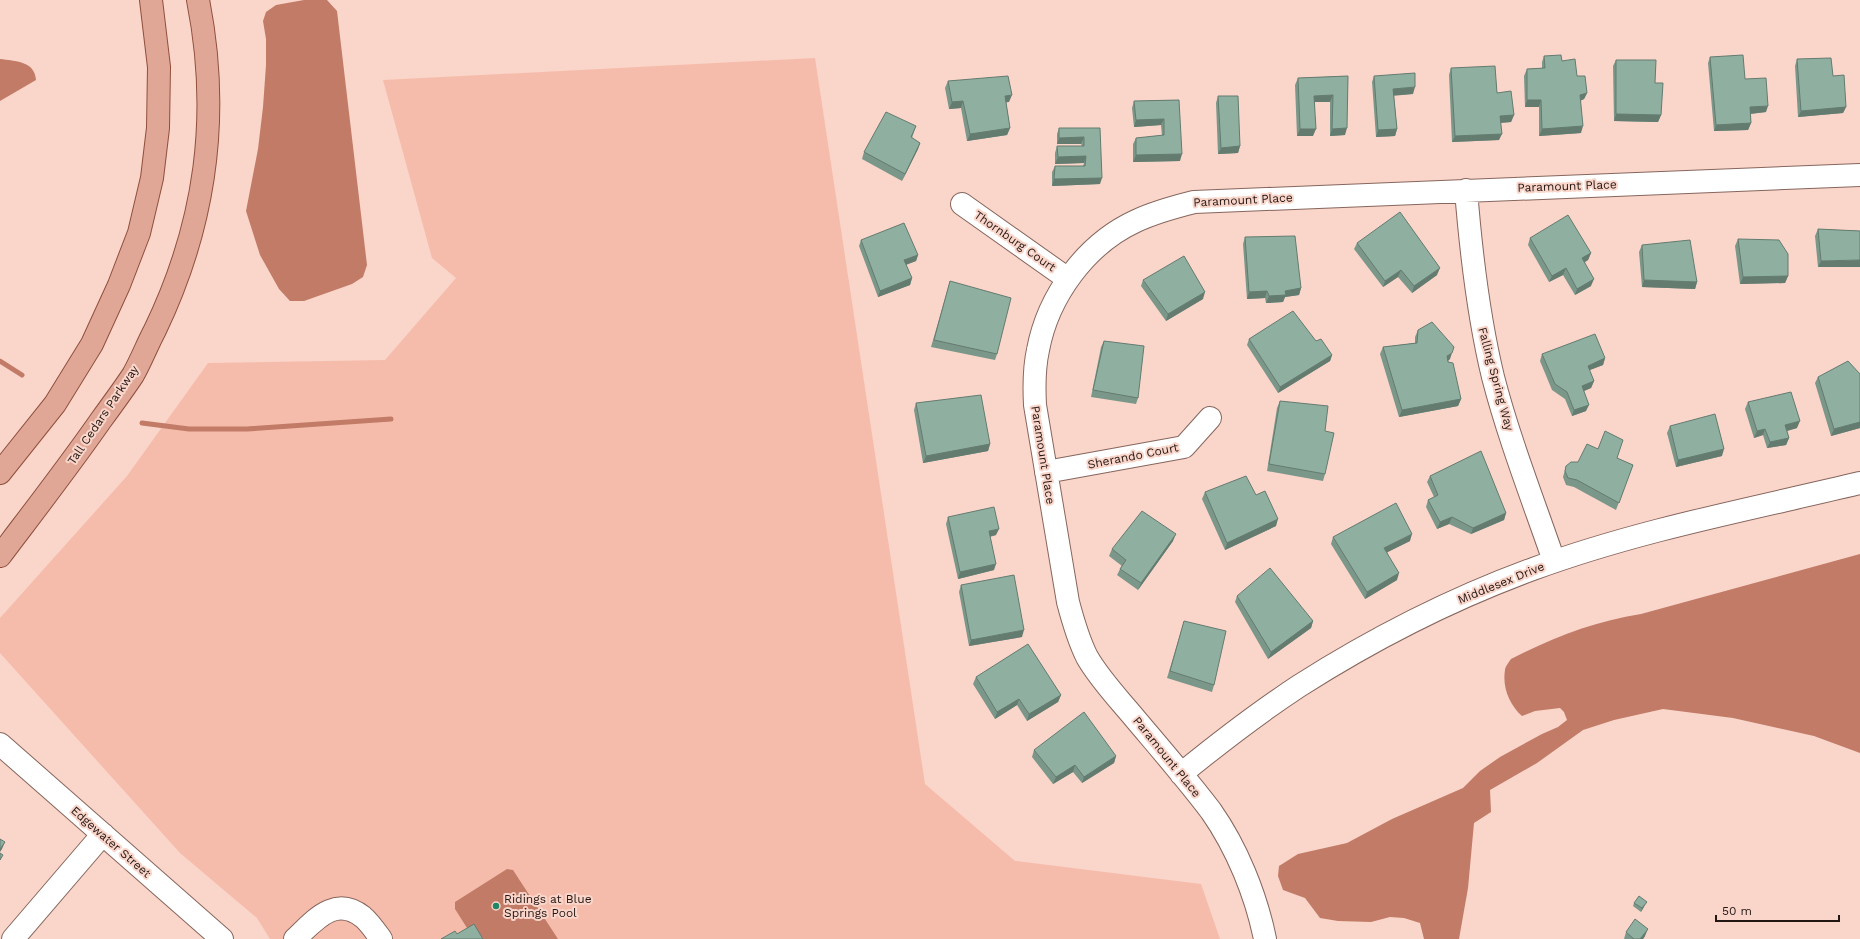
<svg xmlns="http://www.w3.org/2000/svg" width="1860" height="939" viewBox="0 0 1860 939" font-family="'Work Sans',sans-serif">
	<rect width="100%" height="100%" fill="#fad5ca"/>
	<path fill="#f6bcab" d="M815 58 925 784 1015 861 1201 884 1220 939H270L257 918 180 853 0 653V618L127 476 208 363 385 360 456 278 432 258 383 80Z"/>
	<path fill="#c17b67" d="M304 0H327L337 11 367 265 363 277 352 284 304 301H290L279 289 260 255 246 211 258 149 263 107 266 65V39L263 21 266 12 276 5Z
		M0 59C15 61 35 61 36 80L0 101Z
		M1860 554V753L1814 736 1733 718 1663 709 1614 720 1583 730 1537 763 1490 790 1491 812 1474 823 1468 888 1459 939H1424L1420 923 1404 918 1390 917 1371 922 1338 921 1320 918 1305 898 1283 890 1278 876 1279 866 1298 854 1347 843 1392 819 1463 788 1480 771 1500 757 1542 734 1558 727 1567 720 1564 712 1560 708 1535 711 1522 716C1510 705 1502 688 1505 670 1505 667 1509 662 1511 659 1552 638 1595 621 1641 614Z
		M507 869 513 870 558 939H474L455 909V902Z"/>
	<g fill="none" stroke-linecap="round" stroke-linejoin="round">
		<path stroke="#c17b67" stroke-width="5" d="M0 361 22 375
			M142 423 189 429H247L391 419"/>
		<defs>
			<path id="minor" d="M1466 190C1471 253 1478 315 1493 377 1509 439 1533 500 1554 561
				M962 204 1068 279
				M1046 472 1184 447 1210 418
				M0 744 222 939
				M1181 774C1219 743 1258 713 1299 686 1373 639 1451 599 1533 569 1639 530 1751 509 1860 483
				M13 939 103 834
				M295 939C315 920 335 895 363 917 370 923 376 932 381 939
				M1265 939C1256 895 1237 848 1211 811 1186 778 1158 746 1132 715 1116 696 1099 678 1087 657 1078 639 1073 621 1068 602L1035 405C1034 386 1034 368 1038 350 1048 296 1086 244 1136 221 1155 212 1174 207 1194 202L1860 175"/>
			<path id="major" d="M0 473 55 404 92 344 119 285 139 233 152 178 158 128 159 67 151 0
				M0 556C34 511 69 466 101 420 112 405 123 390 133 375 141 361 147 345 155 330 206 224 221 116 198 0"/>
		</defs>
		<use href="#minor" stroke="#86665d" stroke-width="24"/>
		<use href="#major" stroke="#904f3c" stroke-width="24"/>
		<use href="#minor" stroke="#fff" stroke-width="22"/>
		<use href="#major" stroke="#e0a797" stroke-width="22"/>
	</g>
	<path fill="#7b978a" d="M1544 56 1562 61 1577 76 1587 93 1584 99 1580 101 1581 133 1539 136V107H1525L1524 76 1527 69 1542 68V62Z
		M1710 57 1745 79 1766 112 1751 114V123L1748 130 1714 131 1708 63Z
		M1797 59 1833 76 1846 107 1843 113 1798 117 1795 66Z
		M1616 60 1661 115 1658 122 1614 121 1613 66Z
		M1451 68 1497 93 1514 115 1511 122 1501 123 1499 140 1452 142 1449 75Z
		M1348 76 1345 135 1330 136V102H1315L1313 136H1297L1295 85 1298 78Z
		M1374 76 1413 94 1394 95 1397 129 1395 136 1376 137 1372 82Z
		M948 81 1009 102H1006L1010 128 1007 135 967 141 961 108 949 109 945 88Z
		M1218 96 1240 146 1238 153 1218 154 1216 103Z
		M1179 100 1180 161 1133 162V144L1136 138 1162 136 1161 125 1134 127 1132 108 1134 101Z
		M916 126 912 138 920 143 918 149 902 181 862 159 864 152Z
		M1059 128H1100V184L1052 186V172L1055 166H1083L1084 163 1055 164V153L1057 146H1082L1081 144H1057V134Z
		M1818 229 1860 231 1818 267 1815 236Z
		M1245 237 1301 288 1299 295 1285 297 1283 302 1266 303 1265 298 1247 299 1243 244Z
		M1530 238 1591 253 1588 260 1585 262 1591 286 1575 295 1563 275 1549 282 1528 245Z
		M1738 239 1788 276 1785 283 1740 284 1735 246Z
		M861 240 918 255 916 261 906 265 912 278 910 285 878 297 859 246Z
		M1357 243 1437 275 1412 293 1398 277 1383 287 1354 249Z
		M1642 245 1697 282 1695 289 1642 287 1639 252Z
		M1143 280 1203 299 1166 321 1141 286Z
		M950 281 997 354 995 360 931 347Z
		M1418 330 1450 359 1448 361 1461 399 1458 406 1399 417 1380 354 1383 347 1415 343V337Z
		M1249 339 1316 341 1332 355 1330 361 1278 393 1247 345Z
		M1104 341 1138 398 1136 404 1091 397 1101 347Z
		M1542 354 1605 358 1603 365 1589 370 1594 381 1591 388 1584 391 1586 411 1572 416 1565 399 1552 390 1540 361Z
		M1860 374V428L1831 436 1815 383 1818 377Z
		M1280 401 1325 431V474L1323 481 1267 471 1277 408Z
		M1748 402 1797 428 1787 431 1789 438 1786 445 1767 448 1763 435 1754 438 1745 409Z
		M916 403 990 444 988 451 923 463 914 410Z
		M1670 426 1722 456 1676 467 1667 433Z
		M1617 458 1633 465 1616 510 1574 487 1566 485 1563 477 1566 466Z
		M1430 476 1506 513 1504 520 1471 534 1449 524 1437 529 1426 507 1428 500 1434 497 1427 482Z
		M1205 492 1256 495 1276 526 1225 550 1202 499Z
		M948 517 996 535 990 537 994 570 958 579 946 524Z
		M1333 537 1410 541 1387 552 1397 580 1365 599 1331 544Z
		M1173 541 1138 590 1117 575 1120 569 1122 566 1109 556 1112 549Z
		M961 585 1022 637 969 646 959 592Z
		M1237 596 1313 621 1311 628 1268 659 1235 602Z
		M1184 621 1214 685 1212 692 1167 678Z
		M976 677 1061 695 1058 702 1027 721 1017 705 995 719 973 684Z
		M1034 750 1116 756 1114 763 1082 783 1073 772 1053 784 1032 757Z
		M1634 903 1645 905 1641 912 1633 906Z
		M1626 932 1645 936 1643 939H1624Z"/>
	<path fill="#647b70" d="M1415 87 1413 94 1391 96 1393 89Z
		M1587 93 1584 99 1577 102 1580 95Z
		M1012 95 1009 102 1002 103 1005 96Z
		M1333 95 1330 102H1312L1314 96Z
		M1527 100H1541L1539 107H1525Z
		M963 101 961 108 949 109 952 102Z
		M1768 106 1766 112 1748 114 1750 107Z
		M1846 107 1843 113 1798 117 1801 111Z
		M1616 114 1661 115 1658 122 1614 121Z
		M1514 115 1511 122 1497 123 1500 116Z
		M1164 119 1161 125 1134 127 1136 120Z
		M1751 123 1748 130 1714 131 1716 125Z
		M1583 126 1581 133 1539 136 1542 129Z
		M1010 128 1007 135 967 141 970 134Z
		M1347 128 1345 135 1330 136 1332 129Z
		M1300 129H1316L1313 136H1297Z
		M1397 129 1395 136 1376 137 1378 130Z
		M1502 134 1499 140 1452 142 1455 136Z
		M1084 137 1081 144H1057L1059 138Z
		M920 143 918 149 902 181 905 174Z
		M1240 146 1238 153 1218 154 1221 148Z
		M1182 154 1180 161 1133 162 1136 155Z
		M1086 156 1084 163 1055 164 1058 157Z
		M1102 178 1100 184 1052 186 1054 179Z
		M1591 253 1588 260 1580 265 1582 258Z
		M918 255 916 261 902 266 904 260Z
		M1860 260V267H1818L1821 261Z
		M1440 268 1437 275 1412 293 1414 286Z
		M1566 268 1563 275 1549 282 1552 276Z
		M1401 270 1398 277 1383 287 1385 281Z
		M1788 276 1785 283 1740 284 1743 277Z
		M912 278 910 285 878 297 880 291Z
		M1594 279 1591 286 1575 295 1577 289Z
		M1644 280 1697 282 1695 289 1642 287Z
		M1301 288 1299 295 1285 297 1283 302 1266 303 1269 296 1285 291Z
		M1267 291 1265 298 1247 299 1249 292Z
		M1205 292 1203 299 1166 321 1168 314Z
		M1452 353 1450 359 1444 363 1447 356Z
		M1332 355 1330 361 1278 393 1280 387Z
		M1605 358 1603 365 1585 372 1588 366Z
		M1594 381 1591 388 1579 393 1582 386Z
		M1461 399 1458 406 1399 417 1402 410Z
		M1589 405 1586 411 1572 416 1574 410Z
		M1800 421 1797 428 1783 432 1785 425Z
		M1860 422V428L1831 436 1834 429Z
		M1765 429 1763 435 1754 438 1757 431Z
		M1789 438 1786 445 1767 448 1770 442Z
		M990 444 988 451 923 463 926 456Z
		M1724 449 1722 456 1676 467 1678 460Z
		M1506 513 1504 520 1471 534 1473 528Z
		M1452 517 1449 524 1437 529 1440 522Z
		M1278 519 1276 526 1225 550 1227 543Z
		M999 529 996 535 987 537 989 531Z
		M1176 534 1173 541 1138 590 1141 583Z
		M1412 534 1410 541 1382 555 1384 548Z
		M996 564 994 570 958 579 960 572Z
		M1399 573 1397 580 1365 599 1367 592Z
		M1313 621 1311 628 1268 659 1271 652Z
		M1024 630 1022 637 969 646 971 640Z
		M1061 695 1058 702 1027 721 1029 714Z
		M1019 699 1017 705 995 719 997 712Z
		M1116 756 1114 763 1082 783 1084 777Z
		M1075 765 1073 772 1053 784 1056 777Z
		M5 842 2 849 0 852V849Z
		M1647 902 1645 905 1641 912 1642 908Z
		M1648 929 1645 936 1643 939H1640Z"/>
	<path fill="#8fb0a0" stroke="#647b70" d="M1561 55 1562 61 1575 59 1577 76H1585L1587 93 1580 95 1583 126 1542 129 1541 100H1527V69L1545 68 1544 56Z
		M1743 55 1745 79 1766 78 1768 106 1750 107 1751 123 1716 125 1710 57Z
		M1831 58 1833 76 1844 75 1846 107 1801 111 1797 59Z
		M1616 60H1656L1655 83H1663L1661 115 1616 114Z
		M1495 66 1497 93 1511 91 1514 115 1500 116 1502 134 1455 136 1451 68Z
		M1415 73V87L1393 89 1397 129 1378 130 1374 76Z
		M1008 76 1012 95 1005 96 1010 128 970 134 963 101 952 102 948 81Z
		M1348 76 1347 128 1332 129 1333 95 1314 96 1316 129H1300L1298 78Z
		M1218 96H1238L1240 146 1221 148Z
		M1179 100 1182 154 1136 155V138L1164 135V119L1136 120 1134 101Z
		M886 112 916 126 911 137 920 143 905 174 864 152Z
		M1059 128H1100L1102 178 1054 179 1055 166H1085L1086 156 1058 157 1057 146H1084V137L1059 138Z
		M1400 212 1440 268 1414 286 1401 270 1385 281 1357 243Z
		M1568 215 1591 253 1582 258 1594 279 1577 289 1566 268 1552 276 1530 238Z
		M904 223 918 255 904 260 912 278 880 291 861 240Z
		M1818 229 1860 231V260L1821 261Z
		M1295 236 1301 288 1285 291 1286 295 1269 296 1267 291 1249 292 1245 237Z
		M1738 239 1779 240 1788 254V276L1743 277Z
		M1690 240 1697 282 1644 280 1642 245Z
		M1184 256 1205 292 1168 314 1143 280Z
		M950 281 1011 298 997 354 934 340Z
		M1293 311 1316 341 1321 339 1332 355 1280 387 1249 339Z
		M1432 322 1454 347 1452 353 1447 356 1448 362 1453 363 1461 399 1402 410 1383 347 1417 343 1418 330Z
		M1595 334 1605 358 1588 366 1594 381 1582 386 1589 405 1574 410 1567 392 1555 384 1542 354Z
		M1104 341 1144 346 1138 398 1093 390Z
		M1848 361 1860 374V422L1834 429 1818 377Z
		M1791 392 1800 421 1785 425 1789 438 1770 442 1765 429 1757 431 1748 402Z
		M981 395 990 444 926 456 916 403Z
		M1280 401 1328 406 1325 431 1334 433 1325 474 1269 464Z
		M1715 414 1724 449 1678 460 1670 426Z
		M1605 431 1623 440 1617 458 1633 465 1619 503 1577 480 1568 478 1565 471 1566 466 1571 462H1578L1587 444 1598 449Z
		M1481 451 1506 513 1473 528 1452 517 1440 522 1428 500 1438 495 1430 476Z
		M1246 476 1256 495 1265 491 1278 519 1227 543 1205 492Z
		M1396 503 1412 534 1384 548 1399 573 1367 592 1333 537Z
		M994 507 999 529 989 531 996 564 960 572 948 517Z
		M1142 511 1176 534 1141 583 1120 569 1126 560 1112 549Z
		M1270 568 1313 621 1271 652 1237 596Z
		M1014 575 1024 630 971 640 961 585Z
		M1184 621 1226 631 1214 685 1170 671Z
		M1028 644 1061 695 1029 714 1019 699 997 712 976 677Z
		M1084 712 1116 756 1084 777 1075 765 1056 777 1034 750Z
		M0 839 5 842 0 849Z
		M0 853 3 855 0 860Z
		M1639 896 1647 902 1642 908 1634 903Z
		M1635 919 1648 929 1640 939H1634L1626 932Z
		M474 924 483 939H441L455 931 457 934Z"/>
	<circle fill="#1f8764" stroke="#fad5ca" stroke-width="1.5" cx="496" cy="906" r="4"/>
	<g text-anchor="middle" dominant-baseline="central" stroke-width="4" stroke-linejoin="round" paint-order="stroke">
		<g font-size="12" fill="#231713" stroke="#fad5ca">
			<text transform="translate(1567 186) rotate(-2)">Paramount Place</text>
			<text transform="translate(1243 200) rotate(-3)">Paramount Place</text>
			<text transform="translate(1015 241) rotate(35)">Thornburg Court</text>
			<text transform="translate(1496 379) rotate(75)">Falling Spring Way</text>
			<text transform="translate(103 415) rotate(-56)">Tall Cedars Parkway</text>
			<text transform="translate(1043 455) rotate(81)">Paramount Place</text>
			<text transform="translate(1133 456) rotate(-11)">Sherando Court</text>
			<text transform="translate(1501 583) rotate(-22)">Middlesex Drive</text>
			<text transform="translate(1167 757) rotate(51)">Paramount Place</text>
			<text transform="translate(111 842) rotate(41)">Edgewater Street</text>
		</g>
		<g font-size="12" fill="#231713" stroke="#fad5ca" text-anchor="start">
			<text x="504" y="899">Ridings at Blue<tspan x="504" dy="14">Springs Pool</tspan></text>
		</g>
	</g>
	<path d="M1716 915v6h123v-6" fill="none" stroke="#231713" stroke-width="2"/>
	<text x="1722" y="915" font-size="12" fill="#231713" stroke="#fad5ca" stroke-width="3" paint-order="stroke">50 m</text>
</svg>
